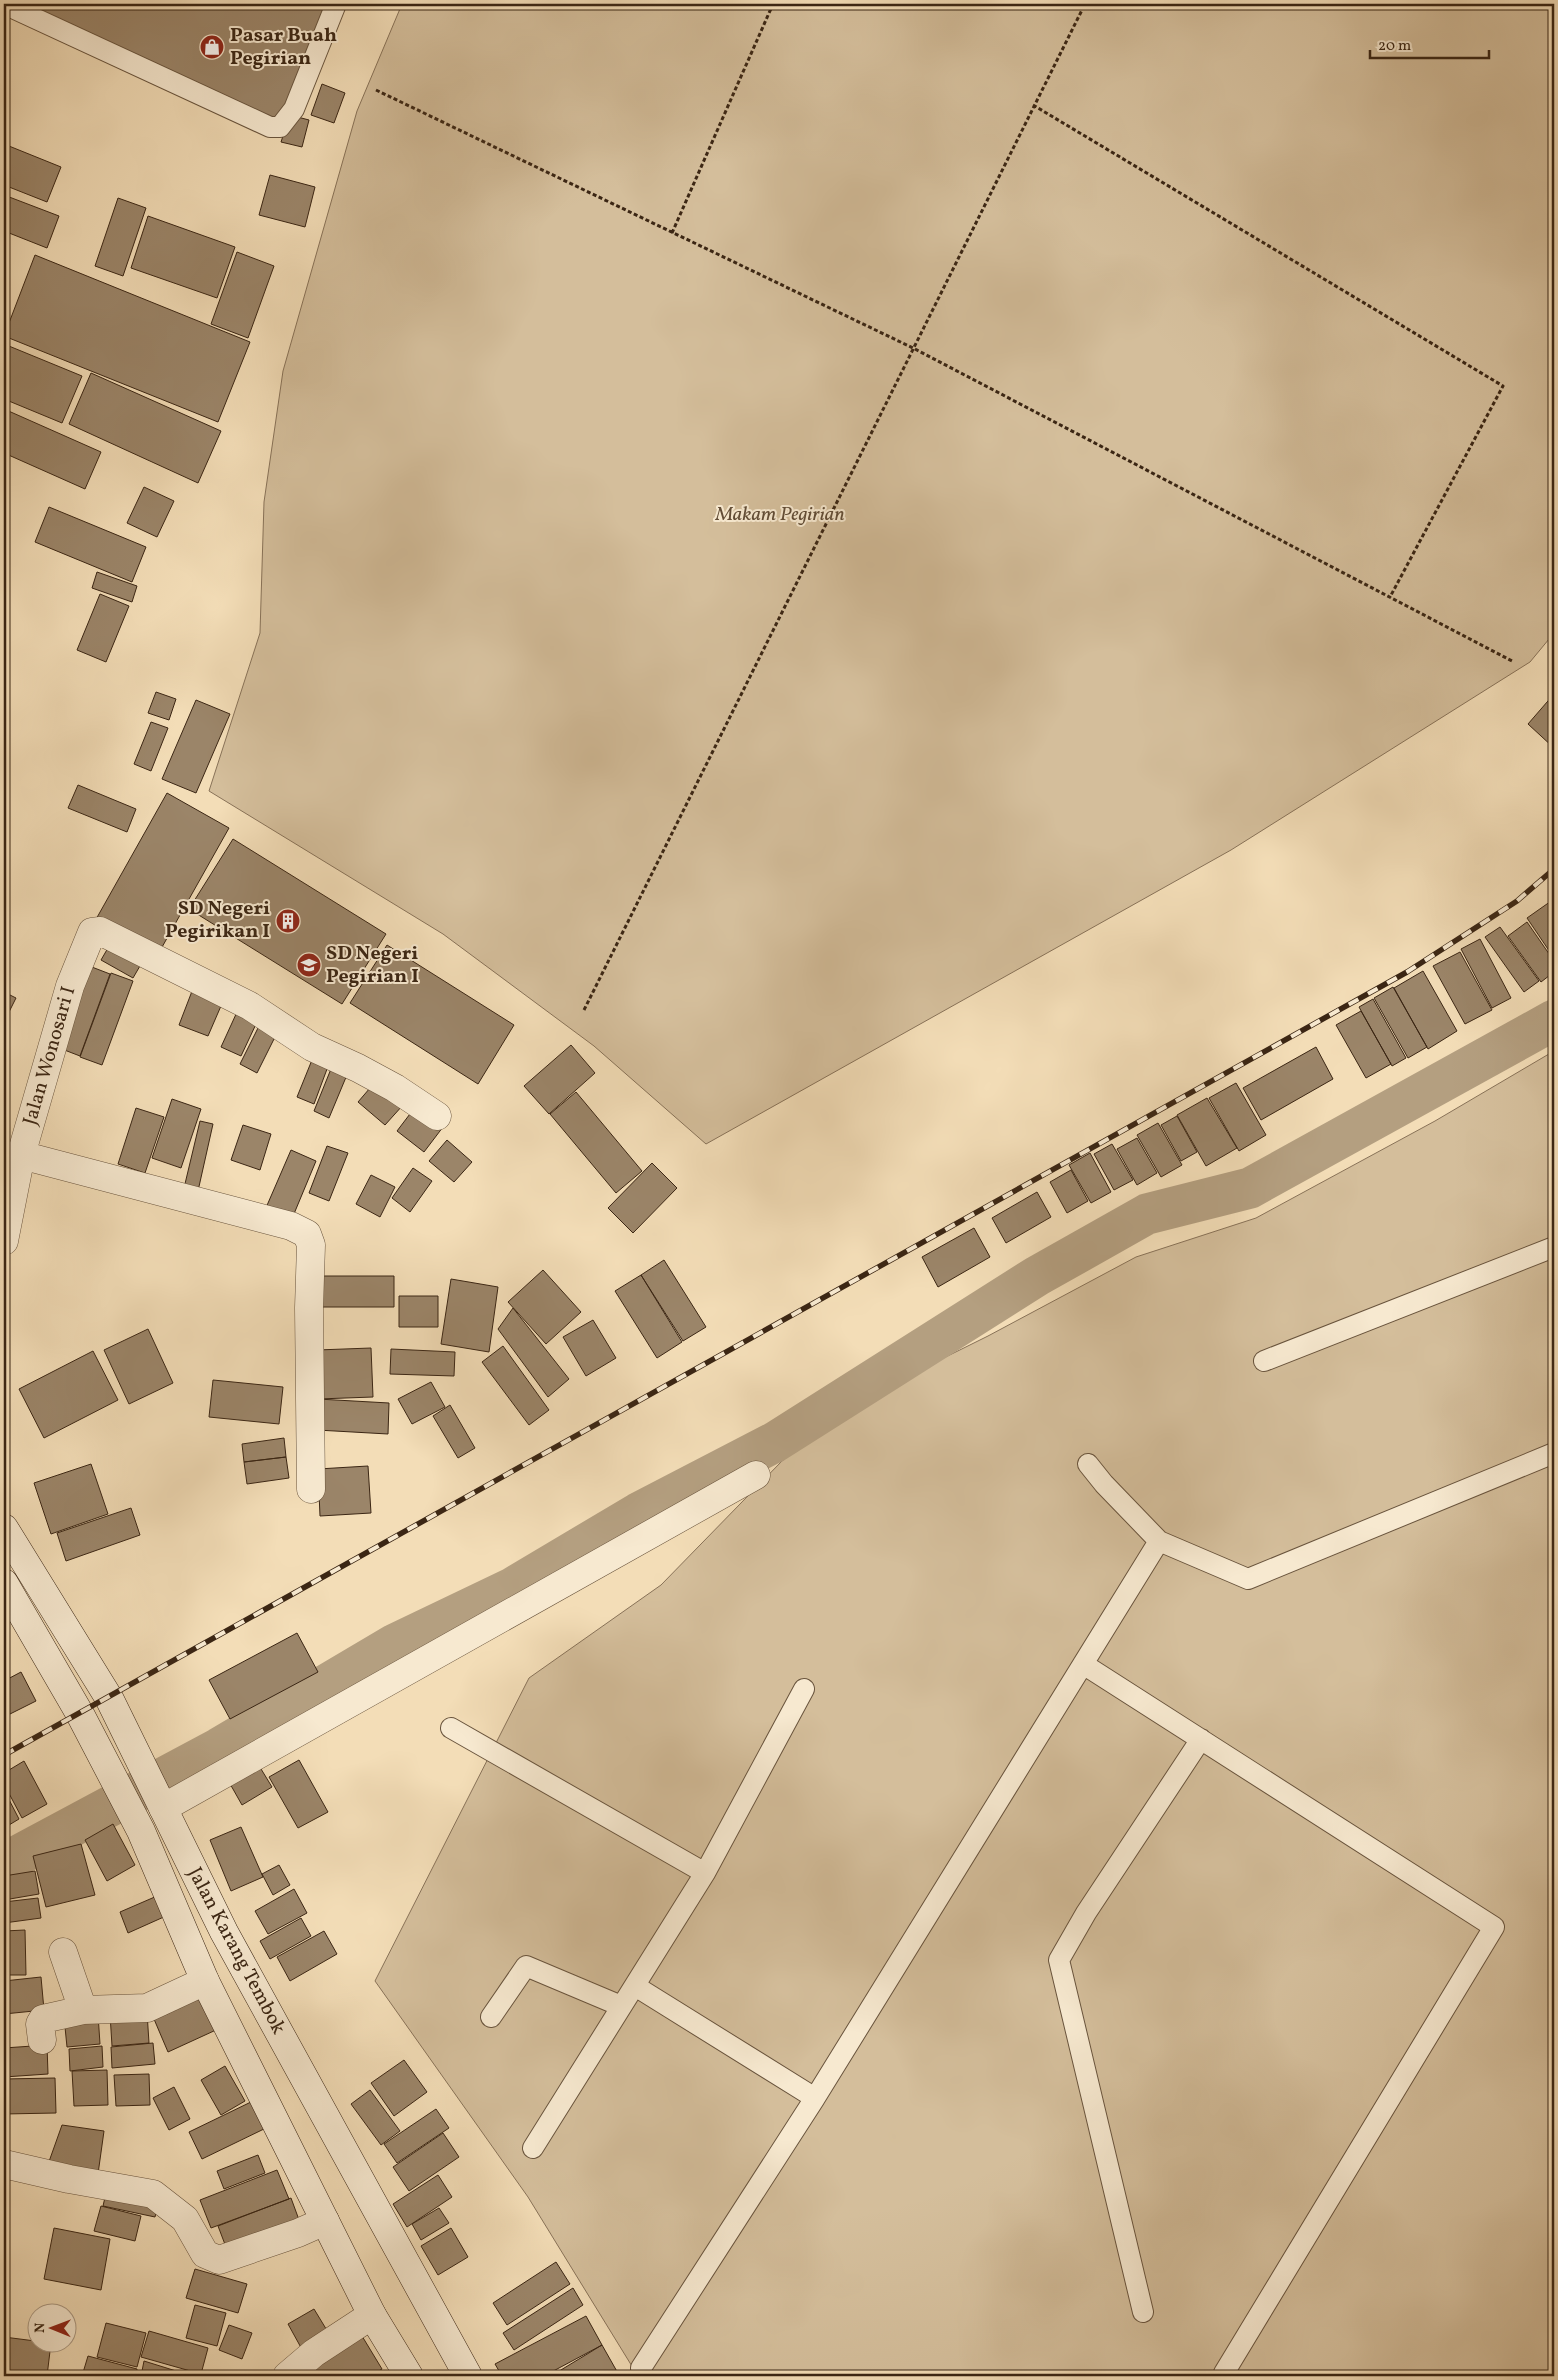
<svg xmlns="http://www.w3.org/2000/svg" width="1558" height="2380" viewBox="0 0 1558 2380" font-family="Vollkorn,serif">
	<rect width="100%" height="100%" fill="#f3ddb7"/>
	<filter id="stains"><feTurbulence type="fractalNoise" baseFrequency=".004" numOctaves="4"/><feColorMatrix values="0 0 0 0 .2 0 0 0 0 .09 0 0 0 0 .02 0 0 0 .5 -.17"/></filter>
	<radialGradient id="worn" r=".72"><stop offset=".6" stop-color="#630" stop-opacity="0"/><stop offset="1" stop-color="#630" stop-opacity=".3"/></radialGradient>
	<path fill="#d4be9b" stroke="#887258" d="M402 4H1554V633L1530 662 1231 850 706 1144 594 1046 443 934 209 791 260 633 264 502 283 371 357 111Z
		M1554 1051V2374L1539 2376H638L528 2197 375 1981 529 1678 661 1585 782 1461 867 1396 988 1336 1136 1257 1256 1218 1435 1121Z"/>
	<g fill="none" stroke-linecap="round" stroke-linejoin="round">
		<path stroke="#b49f80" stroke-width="41" d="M4 1863 219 1748 395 1644 512 1588 638 1513 775 1442 1037 1276 1147 1214 1250 1188 1554 1020"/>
	</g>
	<path fill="#9b8569" stroke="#3b2614" d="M12 4H329L280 122Z
		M322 84 345 93 334 123 311 115Z
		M290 115 309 120 302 147 281 142Z
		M4 144 61 167 47 202 4 185Z
		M270 175 315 187 305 227 259 215Z
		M4 195 59 216 47 248 4 231Z
		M118 198 146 208 123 276 95 266Z
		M148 216 235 247 217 298 131 268Z
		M237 252 274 266 248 338 211 324Z
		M35 255 250 342 218 422 4 336Z
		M4 344 82 376 62 423 4 399Z
		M91 373 221 431 198 483 69 424Z
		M4 409 101 452 85 489 4 453Z
		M144 487 174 501 157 537 127 523Z
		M49 507 146 547 132 582 35 542Z
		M97 572 137 586 132 602 92 588Z
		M100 594 129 606 106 662 77 650Z
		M156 692 176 699 169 720 148 713Z
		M1554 694V748L1528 724Z
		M196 700 230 714 196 793 162 779Z
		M151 722 168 728 151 771 134 764Z
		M78 785 136 809 127 832 68 808Z
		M167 793 229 828 157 956 95 921Z
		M233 839 386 934 342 1004 189 909Z
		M1554 899V958L1527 918Z
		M1527 922 1554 961V972L1541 982 1508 936Z
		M1500 927 1539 981 1524 992 1485 937Z
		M1480 939 1511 998 1492 1008 1461 949Z
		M112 941 144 959 133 978 101 960Z
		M387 945 514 1025 478 1084 350 1003Z
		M1460 952 1492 1010 1465 1024 1433 966Z
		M84 964 110 974 80 1056 54 1046Z
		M1423 971 1457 1031 1428 1049 1394 988Z
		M111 973 133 981 102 1065 80 1057Z
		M194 986 224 999 208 1036 179 1025Z
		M1393 987 1427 1047 1408 1058 1374 998Z
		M4 992 16 998 4 1022Z
		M1373 999 1406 1058 1392 1066 1359 1007Z
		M1361 1011 1391 1064 1366 1078 1336 1025Z
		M237 1012 257 1022 241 1056 221 1047Z
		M263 1018 280 1027 257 1073 240 1064Z
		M571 1045 595 1073 549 1114 524 1086Z
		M1316 1047 1333 1079 1261 1120 1243 1088Z
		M314 1055 330 1061 314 1104 297 1097Z
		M333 1064 349 1070 329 1118 314 1111Z
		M376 1081 403 1105 385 1125 358 1102Z
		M1236 1083 1266 1135 1239 1151 1209 1098Z
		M576 1092 642 1171 616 1193 550 1114Z
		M1207 1098 1237 1148 1206 1166 1177 1115Z
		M172 1099 201 1109 181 1168 152 1158Z
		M416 1106 443 1127 424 1152 397 1131Z
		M136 1108 164 1117 145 1173 118 1164Z
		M1177 1116 1197 1152 1181 1161 1161 1125Z
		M200 1121 213 1124 198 1191 184 1188Z
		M1158 1123 1182 1165 1161 1177 1137 1135Z
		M243 1125 271 1134 260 1170 231 1160Z
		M1137 1138 1157 1173 1137 1185 1117 1149Z
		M447 1140 472 1162 454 1182 429 1161Z
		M1112 1144 1133 1180 1114 1190 1094 1154Z
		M327 1146 348 1153 329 1201 309 1193Z
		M291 1150 316 1161 291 1221 265 1210Z
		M1090 1153 1111 1192 1091 1203 1069 1165Z
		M652 1163 677 1188 633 1233 608 1208Z
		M413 1168 432 1181 410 1212 392 1198Z
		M1071 1170 1088 1201 1067 1213 1050 1182Z
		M371 1175 395 1187 380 1217 356 1204Z
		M1037 1192 1051 1217 1006 1243 992 1218Z
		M974 1228 990 1257 938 1287 922 1257Z
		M664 1260 706 1327 683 1341 641 1275Z
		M543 1270 581 1312 546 1344 508 1302Z
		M641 1275 682 1342 657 1358 615 1291Z
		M315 1276H394V1307H315Z
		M451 1279 498 1287 489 1352 441 1344Z
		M399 1296H438V1327H399Z
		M513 1308 569 1379 548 1397 498 1329Z
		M593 1320 616 1358 586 1376 563 1337Z
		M148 1329 173 1383 129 1404 104 1350Z
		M503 1346 549 1410 529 1425 482 1362Z
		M371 1348 373 1397 318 1399 317 1350Z
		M391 1349 455 1352 454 1376 390 1374Z
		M93 1351 118 1400 44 1438 19 1389Z
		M213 1380 283 1387 279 1424 209 1417Z
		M431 1382 445 1407 412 1424 398 1399Z
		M318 1399 389 1403 388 1434 317 1430Z
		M450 1405 475 1448 458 1458 433 1416Z
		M284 1438 286 1457 244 1462 242 1444Z
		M286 1457 289 1478 247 1484 244 1462Z
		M91 1464 108 1514 51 1534 34 1483Z
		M368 1466 371 1513 320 1516 318 1469Z
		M131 1508 140 1535 66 1561 57 1533Z
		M297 1633 318 1672 230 1719 209 1680Z
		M21 1672 36 1701 4 1717V1681Z
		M299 1760 328 1812 298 1828 269 1777Z
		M24 1761 47 1804 22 1818 4 1784V1773Z
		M258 1764 272 1787 242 1805 229 1782Z
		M4 1790 19 1819 4 1828Z
		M113 1824 135 1865 107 1881 85 1840Z
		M241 1827 263 1877 231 1891 210 1840Z
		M81 1844 95 1895 46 1907 33 1856Z
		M279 1865 290 1885 273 1895 262 1874Z
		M35 1871 39 1894 4 1900V1876Z
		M294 1889 307 1913 268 1934 255 1911Z
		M157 1896 166 1916 128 1933 120 1912Z
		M38 1898 41 1918 4 1923V1902Z
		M301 1918 311 1936 270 1959 260 1941Z
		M25 1930 26 1975H4V1931Z
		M324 1931 337 1954 290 1981 277 1957Z
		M41 1977 44 2010 4 2014V1981Z
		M199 1991 216 2030 168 2052 151 2012Z
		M147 2012 149 2043 112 2046 110 2014Z
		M98 2014 100 2044 67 2047 64 2017Z
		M153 2043 155 2064 112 2068 111 2047Z
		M47 2045 48 2074 4 2077V2048Z
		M102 2046 103 2067 70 2071 69 2049Z
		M404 2060 427 2092 394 2116 371 2083Z
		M225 2066 245 2101 221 2115 201 2080Z
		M107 2070 108 2105 74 2106 72 2071Z
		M149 2074 150 2105 116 2106 114 2075Z
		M55 2078 56 2113 4 2114V2079Z
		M174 2087 190 2119 169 2130 153 2098Z
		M370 2090 400 2131 381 2145 351 2104Z
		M253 2101 266 2128 202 2159 189 2132Z
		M436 2109 449 2128 397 2163 384 2144Z
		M62 2125 104 2131 97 2181 46 2170Z
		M443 2133 459 2157 409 2191 393 2167Z
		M258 2155 265 2173 224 2189 217 2171Z
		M277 2170 289 2199 211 2228 200 2200Z
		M438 2175 452 2197 407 2227 393 2204Z
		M106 2193 158 2204 155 2217 103 2206Z
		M291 2198 302 2228 229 2255 218 2226Z
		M101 2206 141 2216 135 2241 94 2231Z
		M439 2208 449 2223 421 2240 412 2224Z
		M54 2228 110 2239 101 2290 44 2279Z
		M451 2228 468 2257 438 2275 421 2246Z
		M556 2262 570 2284 507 2325 493 2303Z
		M195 2269 247 2284 238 2313 186 2298Z
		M573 2288 583 2305 514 2350 503 2333Z
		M195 2305 226 2313 217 2346 186 2338Z
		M314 2309 331 2337 304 2353 288 2324Z
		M586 2316 602 2345 544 2376H502L495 2364Z
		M106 2323 146 2333 137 2367 97 2357Z
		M229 2325 252 2333 242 2359 219 2350Z
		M149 2331 208 2348 201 2374 141 2357Z
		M362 2336 382 2369 370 2376H313L308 2368Z
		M4 2337 51 2343 47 2376H4Z
		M602 2345 619 2375 551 2376Z
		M88 2356 137 2369V2376H82Z
		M144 2361 189 2375 188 2376H141Z"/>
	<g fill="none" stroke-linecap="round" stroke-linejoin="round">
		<defs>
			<path id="lane" d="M4 4 270 127H280L294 109 336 4
				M1264 1361 1554 1247
				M1159 1541 1248 1579 1554 1453
				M1083 1664 1494 1927 1224 2373
				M451 1728 705 1873 804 1689
				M635 1986 815 2098 641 2368
				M491 2017 526 1966 621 2006
				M815 2098 1159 1541 1104 1484 1088 1464
				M533 2148 705 1873
				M1143 2312 1059 1960 1086 1913 1201 1739"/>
			<path id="street" d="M21 1155 291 1226 307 1234 311 1245 309 1308 311 1489
				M4 1241 21 1155 70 986 92 932 100 931 250 1006 312 1047 358 1068 395 1088 437 1116
				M163 1808 756 1475
				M63 1952 83 2010 147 2008 205 1981
				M42 2040 40 2024 43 2019 83 2010
				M4 2164 69 2179 153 2194 185 2219 205 2254 219 2260 298 2233 325 2221
				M287 2376 314 2353 372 2315"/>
			<path id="secondary" d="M4 1528 109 1698 224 1932 468 2376
				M4 1583 80 1714 141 1831 205 1981 372 2315 409 2376"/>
		</defs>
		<use href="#lane" stroke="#69543d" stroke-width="22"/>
		<use href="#street" stroke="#69543d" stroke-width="29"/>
		<use href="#secondary" stroke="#3b2614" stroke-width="29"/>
		<path stroke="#3b2614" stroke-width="3" stroke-dasharray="4 2.5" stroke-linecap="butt" d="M376 90 913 348 1512 661
			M1033 105 1503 386 1390 597
			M672 233 773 4
			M584 1010 1085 4"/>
		<use href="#lane" stroke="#f7e9d0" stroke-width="20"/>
		<use href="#street" stroke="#f7e9d0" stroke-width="28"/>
		<use href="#secondary" stroke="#f7e9d0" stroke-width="28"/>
		<defs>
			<path id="rail" d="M4 1755 1407 972 1517 901 1554 869"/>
		</defs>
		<use href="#rail" stroke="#3b2614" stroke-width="5.5"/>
		<use href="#rail" stroke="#f7e9d0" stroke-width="4" stroke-dasharray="11" stroke-linecap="butt"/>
	</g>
	<defs>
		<symbol id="shop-disc" viewBox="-11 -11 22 22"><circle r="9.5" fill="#8f2418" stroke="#f7e9d0"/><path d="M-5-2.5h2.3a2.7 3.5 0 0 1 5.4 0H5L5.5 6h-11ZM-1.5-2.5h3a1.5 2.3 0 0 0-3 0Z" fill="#fff"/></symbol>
		<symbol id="building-disc" viewBox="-11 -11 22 22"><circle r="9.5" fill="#8f2418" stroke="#f7e9d0"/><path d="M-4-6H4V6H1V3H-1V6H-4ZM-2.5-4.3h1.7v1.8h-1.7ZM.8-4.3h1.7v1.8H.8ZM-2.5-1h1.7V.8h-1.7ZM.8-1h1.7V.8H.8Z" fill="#fff"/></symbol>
		<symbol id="school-disc" viewBox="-11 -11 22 22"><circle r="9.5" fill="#8f2418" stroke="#f7e9d0"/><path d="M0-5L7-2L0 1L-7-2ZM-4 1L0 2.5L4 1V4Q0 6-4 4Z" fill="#fff"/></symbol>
	</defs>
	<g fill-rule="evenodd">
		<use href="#shop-disc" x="198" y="33" width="28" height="28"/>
		<use href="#building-disc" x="274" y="907" width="28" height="28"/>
		<use href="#school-disc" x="295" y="951" width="28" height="28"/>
	</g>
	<g text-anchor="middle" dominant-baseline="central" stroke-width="4" stroke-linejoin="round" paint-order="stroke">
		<g font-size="20" font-weight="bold" fill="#3b2614" stroke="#f7e9d0" text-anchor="start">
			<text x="230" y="36">Pasar Buah<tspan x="230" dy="23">Pegirian</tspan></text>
			<text x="270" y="909" text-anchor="end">SD Negeri<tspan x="270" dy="23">Pegirikan I</tspan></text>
			<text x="326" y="954">SD Negeri<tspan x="326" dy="23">Pegirian I</tspan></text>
		</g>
		<g font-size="20" font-style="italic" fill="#614c36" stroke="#f7e9d0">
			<text x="780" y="515">Makam Pegirian</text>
		</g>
		<g font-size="20" fill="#3b2614" stroke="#f7e9d0">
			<text transform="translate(50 1056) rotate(-74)">Jalan Wonosari I</text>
			<text transform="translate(236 1951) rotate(62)">Jalan Karang Tembok</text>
		</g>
	</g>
	<rect width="1558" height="2380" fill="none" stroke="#f3ddb7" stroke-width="20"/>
	<rect x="5" y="5" width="1548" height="2370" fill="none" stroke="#3b2614" stroke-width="2.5"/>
	<rect x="10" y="10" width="1538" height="2360" fill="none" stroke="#3b2614"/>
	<g transform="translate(52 2328) rotate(271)"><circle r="24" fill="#f7e9d0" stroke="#ac9b85"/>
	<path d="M0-4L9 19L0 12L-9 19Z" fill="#8f2418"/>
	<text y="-8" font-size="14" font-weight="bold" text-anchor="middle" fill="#3b2614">N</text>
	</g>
	<path d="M1370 50v8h119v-8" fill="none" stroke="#3b2614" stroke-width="2.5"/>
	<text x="1378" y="50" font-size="15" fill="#3b2614" stroke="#f7e9d0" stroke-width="4" paint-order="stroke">20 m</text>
	<rect width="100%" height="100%" filter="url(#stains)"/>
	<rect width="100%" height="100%" fill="url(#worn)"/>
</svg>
